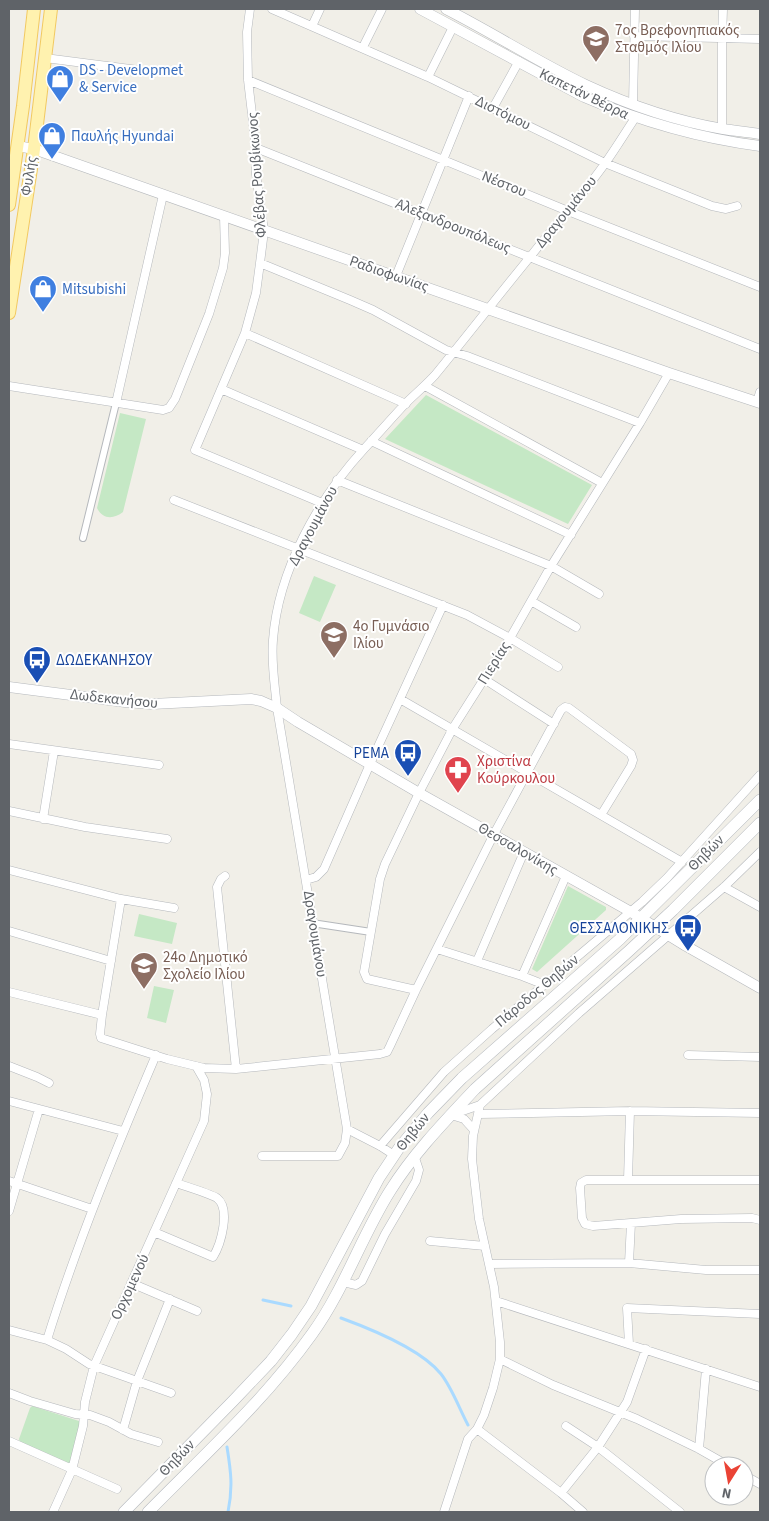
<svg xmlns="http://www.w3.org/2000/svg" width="769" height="1521" viewBox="0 0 769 1521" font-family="'Source Sans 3',sans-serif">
	<rect width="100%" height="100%" fill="#f1efe8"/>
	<path fill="#c5e8c5" d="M426 395 592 485 568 524 385 439Z
		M120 413 146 419 123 512C114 519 103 520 97 508Z
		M314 576 336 585 320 622 299 613Z
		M568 886 606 907V910L537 972 532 969Z
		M139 914 177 923 172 944 134 936Z
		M154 986 174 990 166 1023 147 1018Z
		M32 1406 79 1421 80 1426 70 1463 67 1464 20 1443 19 1439 30 1408Z"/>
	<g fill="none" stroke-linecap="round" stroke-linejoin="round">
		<path stroke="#aadaff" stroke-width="3" d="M263 1300 291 1306
			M341 1318C371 1329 421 1349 441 1374 452 1388 459 1408 468 1425
			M227 1447C231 1472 233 1487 228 1512"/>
		<defs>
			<path id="pedestrian" d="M83 538 116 403
				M312 923 371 932"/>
			<path id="minor" d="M250 9 247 32 248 80 256 148V174L264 231 260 263 256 293 245 333 195 450 322 503
				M272 9 428 77 605 163 712 206 726 209 737 206
				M312 26 320 9
				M634 36 760 39
				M363 47 382 9
				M45 58 146 71
				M428 77 453 27
				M248 80 568 211 760 287
				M633 104 635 9
				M493 108 519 61
				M722 129V38L723 9
				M256 148 760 349
				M260 263 350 300 373 310 446 350 467 356 640 423
				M396 276 469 96
				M245 333 406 404
				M9 386 163 410 169 408 175 399 209 314 223 268 225 253 224 216
				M425 386 602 483
				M221 389 363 450
				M757 402 760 392
				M116 403 163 195
				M371 441 571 535
				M337 480 551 566 599 594
				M174 500 467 615 510 638 558 667
				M531 601 576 627
				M484 679 554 724
				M400 699 682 862
				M9 744 159 765
				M9 811 85 827 167 839
				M43 819 54 751
				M9 870 121 899 174 908
				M225 876 221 879 217 887 236 1069
				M306 880 316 877 324 869 370 764 443 605
				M724 887 760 907
				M121 899 102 1015 100 1034 101 1038 167 1059 204 1068 236 1069 380 1054 387 1052 390 1046 416 990 494 834 561 710 565 707 569 708 631 754 633 760 631 766 601 815
				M9 931 111 961
				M437 949 522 976 545 985
				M477 961 524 852
				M522 976 566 876
				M416 990 367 979 364 972 380 879 385 864 419 793 453 728 510 638 551 566 640 423 669 373
				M9 992 102 1015
				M688 1055 760 1057
				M9 1066 37 1077 49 1083
				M9 1101 123 1131
				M454 1114 480 1105
				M479 1114 630 1111 760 1113
				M451 1115 464 1119 474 1130
				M347 1129 380 1146 394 1155
				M380 1146 444 1072 492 1029 642 902 667 878 760 775
				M262 1156H338L345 1143 347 1129 277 708C275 686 271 663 273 640 278 571 318 499 364 449 378 434 391 419 405 404 415 394 426 385 435 375 467 336 498 296 530 257 555 225 583 195 606 162 616 148 625 133 635 118
				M628 1180 630 1111
				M760 1180H586L581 1183 580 1188 582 1218 585 1224 593 1226 681 1219 752 1218 760 1220
				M9 1181 92 1209
				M9 1211 39 1109
				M154 1232 213 1257C221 1244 231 1209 217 1198 211 1194 185 1186 176 1183
				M430 1241 485 1246
				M629 1263 631 1223
				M490 1264 629 1263 706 1270H760
				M343 1282 356 1285 362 1281 385 1234 416 1181 419 1170 415 1158
				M131 1283 197 1311
				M496 1301 760 1387
				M9 1330 47 1340 66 1349 89 1364 171 1393
				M47 1340C77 1243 116 1149 156 1055
				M629 1344 627 1308 760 1314
				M500 1359 553 1385 637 1419 699 1449 729 1466
				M9 1393 30 1401 75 1414 90 1415 109 1422 131 1434 158 1442
				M566 1426 598 1447 680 1512
				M477 1429 561 1493 583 1512
				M123 1430 137 1381 170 1299
				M9 1441 117 1489
				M699 1449 706 1369
				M744 1475 760 1484
				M561 1493 598 1447 627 1402 646 1349
				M53 1512 72 1470 83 1426 85 1402 94 1366 204 1121 207 1094 204 1080 196 1066
				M444 1512 468 1439 477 1429 484 1415 493 1388 500 1359V1342L494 1287 479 1219 472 1159 473 1136 480 1105 579 1013 724 887 760 852"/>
			<path id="tertiary" d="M420 9 584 97C642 122 698 138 760 146
				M446 9C493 33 538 62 586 85 629 105 676 121 723 129 735 131 748 132 760 134
				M17 146 34 149 669 373 760 403
				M9 687 125 702 152 704 251 699 261 701 277 708 298 722 419 793 631 912 686 946 760 988"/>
			<path id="secondary" d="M124 1512 233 1401 271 1361 292 1334 311 1306 379 1178 399 1148 428 1113 462 1078 620 939 760 800
				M148 1512C204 1455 265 1400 312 1334 344 1290 361 1237 390 1191 413 1154 445 1121 475 1089L630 950 673 910 760 823"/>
			<path id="primary" d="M9 205 23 106 34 9
				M9 313 34 149 51 9"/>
		</defs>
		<use href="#pedestrian" stroke="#b5b8bc" stroke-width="8"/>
		<use href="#minor" stroke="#b5b8bc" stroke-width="9"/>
		<use href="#tertiary" stroke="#b5b8bc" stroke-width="11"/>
		<use href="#secondary" stroke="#b6babf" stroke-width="12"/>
		<use href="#primary" stroke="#f2c960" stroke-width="14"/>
		<use href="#pedestrian" stroke="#fff" stroke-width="6"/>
		<use href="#minor" stroke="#fff" stroke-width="8"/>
		<use href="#tertiary" stroke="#fff" stroke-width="10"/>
		<use href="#secondary" stroke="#fff" stroke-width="11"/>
		<use href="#primary" stroke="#fff2af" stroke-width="12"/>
	</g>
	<defs>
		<symbol id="school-pin" viewBox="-11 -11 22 30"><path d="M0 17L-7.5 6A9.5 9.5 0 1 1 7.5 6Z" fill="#8d6e63" stroke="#fff"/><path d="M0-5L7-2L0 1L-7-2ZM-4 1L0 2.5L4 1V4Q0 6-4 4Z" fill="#fff"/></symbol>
		<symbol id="shop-pin" viewBox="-11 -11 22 30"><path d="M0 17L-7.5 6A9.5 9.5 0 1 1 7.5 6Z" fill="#3f7fe0" stroke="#fff"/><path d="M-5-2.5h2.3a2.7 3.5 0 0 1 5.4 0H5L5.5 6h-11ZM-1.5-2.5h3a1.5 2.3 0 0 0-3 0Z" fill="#fff"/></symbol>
		<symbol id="bus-pin" viewBox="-11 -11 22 30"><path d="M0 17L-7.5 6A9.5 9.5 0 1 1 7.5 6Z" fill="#1a4fb4" stroke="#fff"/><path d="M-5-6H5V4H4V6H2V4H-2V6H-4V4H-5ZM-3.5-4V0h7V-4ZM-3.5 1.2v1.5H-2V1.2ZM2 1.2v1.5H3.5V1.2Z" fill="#fff"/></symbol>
		<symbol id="pharmacy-pin" viewBox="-11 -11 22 30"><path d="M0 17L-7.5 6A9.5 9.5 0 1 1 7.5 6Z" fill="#e0444e" stroke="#fff"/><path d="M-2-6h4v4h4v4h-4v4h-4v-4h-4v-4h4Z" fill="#fff"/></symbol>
	</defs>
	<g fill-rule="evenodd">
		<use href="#school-pin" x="580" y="23" width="32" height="43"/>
		<use href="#shop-pin" x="44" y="63" width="32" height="43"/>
		<use href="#shop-pin" x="36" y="120" width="32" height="43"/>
		<use href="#shop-pin" x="27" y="273" width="32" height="43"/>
		<use href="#school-pin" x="318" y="619" width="32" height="43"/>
		<use href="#bus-pin" x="21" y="644" width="32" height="43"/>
		<use href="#bus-pin" x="392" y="737" width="32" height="43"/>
		<use href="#pharmacy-pin" x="442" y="754" width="32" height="43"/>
		<use href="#bus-pin" x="672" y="912" width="32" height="43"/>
		<use href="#school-pin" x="128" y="950" width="32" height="43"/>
	</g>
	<g text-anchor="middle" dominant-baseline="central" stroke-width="4" stroke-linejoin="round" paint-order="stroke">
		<g font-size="15" fill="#785e54" stroke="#fff" text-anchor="start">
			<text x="615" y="30">7ος Βρεφονηπιακός<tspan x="615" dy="17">Σταθμός Ιλίου</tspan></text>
			<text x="353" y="626">4ο Γυμνάσιο<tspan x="353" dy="17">Ιλίου</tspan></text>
			<text x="163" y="957">24ο Δημοτικό<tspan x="163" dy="17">Σχολείο Ιλίου</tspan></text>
		</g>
		<g font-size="15" fill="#366cbe" stroke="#fff" text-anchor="start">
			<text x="79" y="70">DS - Developmet<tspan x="79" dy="17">&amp; Service</tspan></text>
			<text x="71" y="136">Παυλής Hyundai</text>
			<text x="62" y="289">Mitsubishi</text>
		</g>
		<g font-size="15" fill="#5f6368" stroke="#fff">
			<text transform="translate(584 94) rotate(26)">Καπετάν Βέρρα</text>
			<text transform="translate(503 113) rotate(26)">Διστόμου</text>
			<text transform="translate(257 175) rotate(-94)">Φλέβας Ρουβίκωνος</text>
			<text transform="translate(29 176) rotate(-81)">Φυλής</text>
			<text transform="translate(504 184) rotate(22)">Νέστου</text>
			<text transform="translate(566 212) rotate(-51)">Δραγουμάνου</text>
			<text transform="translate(453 226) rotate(22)">Αλεξανδρουπόλεως</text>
			<text transform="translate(389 274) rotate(19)">Ραδιοφωνίας</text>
			<text transform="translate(313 526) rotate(-62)">Δραγουμάνου</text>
			<text transform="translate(494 663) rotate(-58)">Πιερίας</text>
			<text transform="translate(114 699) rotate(6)">Δωδεκανήσου</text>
			<text transform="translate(518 849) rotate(30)">Θεσσαλονίκης</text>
			<text transform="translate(706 853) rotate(-45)">Θηβών</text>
			<text transform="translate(315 934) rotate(81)">Δραγουμάνου</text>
			<text transform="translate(537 991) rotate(-40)">Πάροδος Θηβών</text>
			<text transform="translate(413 1132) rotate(-51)">Θηβών</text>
			<text transform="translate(130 1287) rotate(-65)">Ορχομενού</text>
			<text transform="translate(177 1458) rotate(-46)">Θηβών</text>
		</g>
		<g font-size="15" fill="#164399" stroke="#fff" text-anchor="end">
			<text x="56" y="660" text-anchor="start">ΔΩΔΕΚΑΝΗΣΟΥ</text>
			<text x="389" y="753">ΡΕΜΑ</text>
			<text x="669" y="928">ΘΕΣΣΑΛΟΝΙΚΗΣ</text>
		</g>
		<g font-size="15" fill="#be3a42" stroke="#fff" text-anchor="start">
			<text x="477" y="761">Χριστίνα<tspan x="477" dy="17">Κούρκουλου</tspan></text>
		</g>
	</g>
	<rect width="769" height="1521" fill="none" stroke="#5f6368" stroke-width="20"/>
	<g transform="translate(729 1481) rotate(191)"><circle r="24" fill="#ffffff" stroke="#bfc1c3"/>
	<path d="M0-4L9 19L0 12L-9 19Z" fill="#ea4335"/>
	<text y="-8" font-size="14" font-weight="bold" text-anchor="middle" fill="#5f6368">N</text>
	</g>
</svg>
